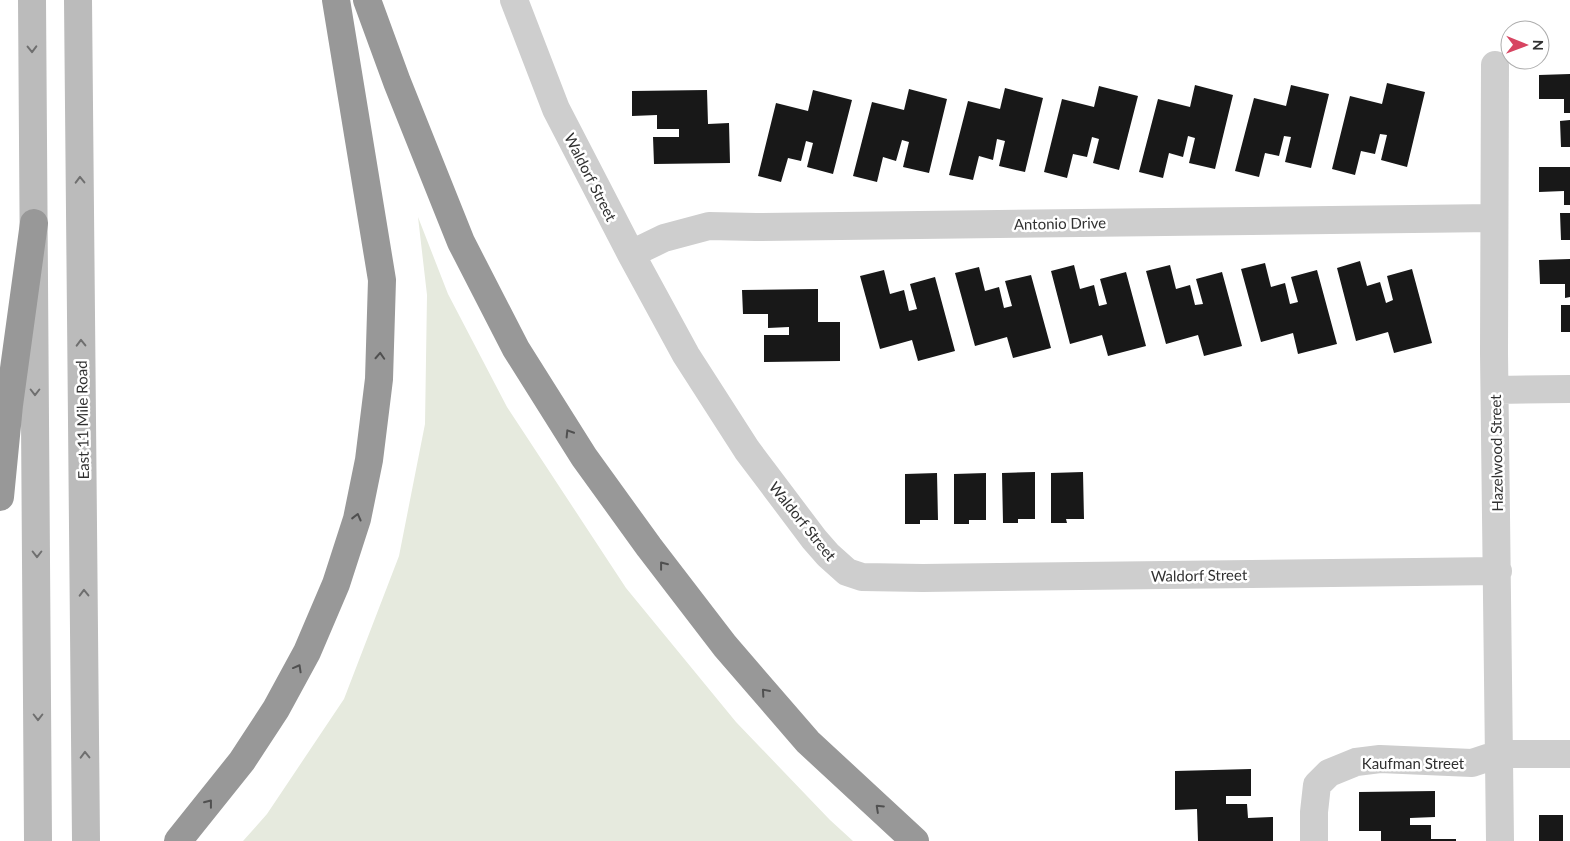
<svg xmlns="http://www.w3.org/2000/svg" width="1570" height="841" viewBox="0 0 1570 841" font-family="Lato,sans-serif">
	<rect width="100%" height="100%" fill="#fff"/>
	<path fill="#e6eade" d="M418 217 448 294 507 407 626 588 736 722 830 820 853 841H243L267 814 344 699 399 556 425 424 427 295Z"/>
	<path fill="#181818" d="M1570 74V113H1564V99H1539V75Z
		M1387 83 1425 92 1407 167 1381 160 1387 135 1380 134 1375 154 1361 151 1355 175 1332 169 1350 96 1382 104Z
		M1195 85 1233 95 1215 169 1189 163 1195 138 1188 136 1183 157 1169 153 1163 178 1139 172 1158 99 1190 107Z
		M1291 85 1329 94 1311 168 1285 162 1291 137 1284 136 1279 156 1265 153 1259 177 1235 171 1254 98 1286 106Z
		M1099 86 1138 96 1119 170 1093 163 1099 139 1092 137 1087 157 1073 154 1067 178 1044 172 1062 99 1094 107Z
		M1005 88 1043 98 1025 172 999 166 1005 141 997 139 993 160 979 156 973 180 949 175 968 101 1000 109Z
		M909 89 947 99 929 173 903 167 909 142 902 140 896 161 883 157 877 182 853 176 872 102 904 110Z
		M707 90 708 124 729 123 730 163 654 164 653 137H679V129H657V115L632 116V91Z
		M813 90 852 100 833 174 807 167 813 143 806 141 801 161 788 158 781 182 758 176 776 103 808 111Z
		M1570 120V147H1561L1560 121Z
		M1539 167H1570V205H1564V191L1539 192Z
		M1560 213H1570V240H1561Z
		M1570 259V297L1565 298V284H1540L1539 260Z
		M1360 261 1367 286 1380 282 1386 303 1393 300 1387 276 1412 269 1432 343 1394 353 1388 332 1356 341 1337 268Z
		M1265 263 1271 287 1285 283 1290 304 1298 302 1291 277 1317 270 1337 344 1298 354 1293 333 1261 342 1241 269Z
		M1074 265 1080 289 1094 285 1099 306 1107 304 1100 279 1126 272 1146 346 1108 356 1102 335 1070 344 1051 271Z
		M1170 265 1176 289 1190 285 1195 305 1203 304 1196 279 1222 272 1242 346 1204 356 1198 335 1166 344 1146 271Z
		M979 267 985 291 999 287 1004 308 1012 306 1005 281 1031 275 1051 348 1013 358 1007 337 975 346 955 273Z
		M884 270 890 294 904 290 909 311 917 309 910 284 935 277 955 351 918 361 912 340 880 349 860 276Z
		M818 289V322H840V361L764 362V335H789V327L768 328V314H743L742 290Z
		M1561 305H1570V332H1561Z
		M1035 472V519H1018V523H1003L1002 473Z
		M1083 472 1084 519H1066L1067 523H1051V473Z
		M937 473 938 520H920V524H905V474Z
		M986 473V520H969V524H954V474Z
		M1251 769V796H1226V804H1247L1248 818 1273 817V841H1198L1197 809 1175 810V771Z
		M1435 791V817L1410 818V825H1431V839H1456V841H1381V831H1359V792Z
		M1539 815H1563V841H1539Z"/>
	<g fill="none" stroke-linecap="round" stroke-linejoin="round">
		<path stroke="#cecece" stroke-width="28" d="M514 0 556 109 631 254 686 355 747 450 814 539 828 555 847 572 862 577 923 578 1498 571
			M1495 65 1494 353 1500 841
			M631 254 664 238 709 226 756 227 1494 218
			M1495 390 1570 389
			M1314 841V812L1317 785 1329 773 1356 762 1380 759 1472 763 1499 754H1570"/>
		<path stroke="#bbb" stroke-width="28" d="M32 0 38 841
			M78 0 86 841"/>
		<path stroke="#989898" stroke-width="28" d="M367 0 397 82 461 242 516 349 584 457 649 547 725 646 808 742 915 841
			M0 497 9 405 34 223
			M178 841 242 761 276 709 307 652 336 584 357 519 369 460 379 379 382 280 336 0"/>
	</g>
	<defs><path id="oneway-chevron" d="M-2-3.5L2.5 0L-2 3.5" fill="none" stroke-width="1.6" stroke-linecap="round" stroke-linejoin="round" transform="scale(1.25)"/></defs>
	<g stroke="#6f6f6f">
		<use href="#oneway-chevron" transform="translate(32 49) rotate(89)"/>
		<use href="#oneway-chevron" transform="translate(80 180) rotate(-91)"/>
		<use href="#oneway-chevron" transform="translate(81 343) rotate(-91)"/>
		<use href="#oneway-chevron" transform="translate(35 392) rotate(90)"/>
		<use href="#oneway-chevron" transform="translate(37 554) rotate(90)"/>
		<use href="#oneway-chevron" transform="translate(84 593) rotate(-91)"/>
		<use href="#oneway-chevron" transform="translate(38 717) rotate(90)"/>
		<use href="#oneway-chevron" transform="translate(85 755) rotate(-91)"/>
	</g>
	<g stroke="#505050">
		<use href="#oneway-chevron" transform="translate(380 356) rotate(-87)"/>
		<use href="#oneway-chevron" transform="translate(569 433) rotate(-122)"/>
		<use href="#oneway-chevron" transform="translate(357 517) rotate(-76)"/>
		<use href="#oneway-chevron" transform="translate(663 565) rotate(-128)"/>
		<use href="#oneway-chevron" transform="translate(298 668) rotate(-61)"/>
		<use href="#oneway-chevron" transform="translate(765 692) rotate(-131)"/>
		<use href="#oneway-chevron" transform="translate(209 803) rotate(-52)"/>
		<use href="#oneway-chevron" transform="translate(879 808) rotate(-137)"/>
	</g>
	<g text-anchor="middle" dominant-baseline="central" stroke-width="5" stroke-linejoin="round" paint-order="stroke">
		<g font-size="15" fill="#313131" stroke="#fff">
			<text transform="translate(591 177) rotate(63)">Waldorf Street</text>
			<text transform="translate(1060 223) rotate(-1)">Antonio Drive</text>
			<text transform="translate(82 420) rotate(-91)">East 11 Mile Road</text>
			<text transform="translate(1496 453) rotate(-91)">Hazelwood Street</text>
			<text transform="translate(803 521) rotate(51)">Waldorf Street</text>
			<text transform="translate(1199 575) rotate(-1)">Waldorf Street</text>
			<text x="1413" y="763">Kaufman Street</text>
		</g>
	</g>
	<g transform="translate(1525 45) rotate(91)"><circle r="24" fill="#ffffff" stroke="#adadad"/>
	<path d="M0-4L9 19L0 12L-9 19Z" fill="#d74461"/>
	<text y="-8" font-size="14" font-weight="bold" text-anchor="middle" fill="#313131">N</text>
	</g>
</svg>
